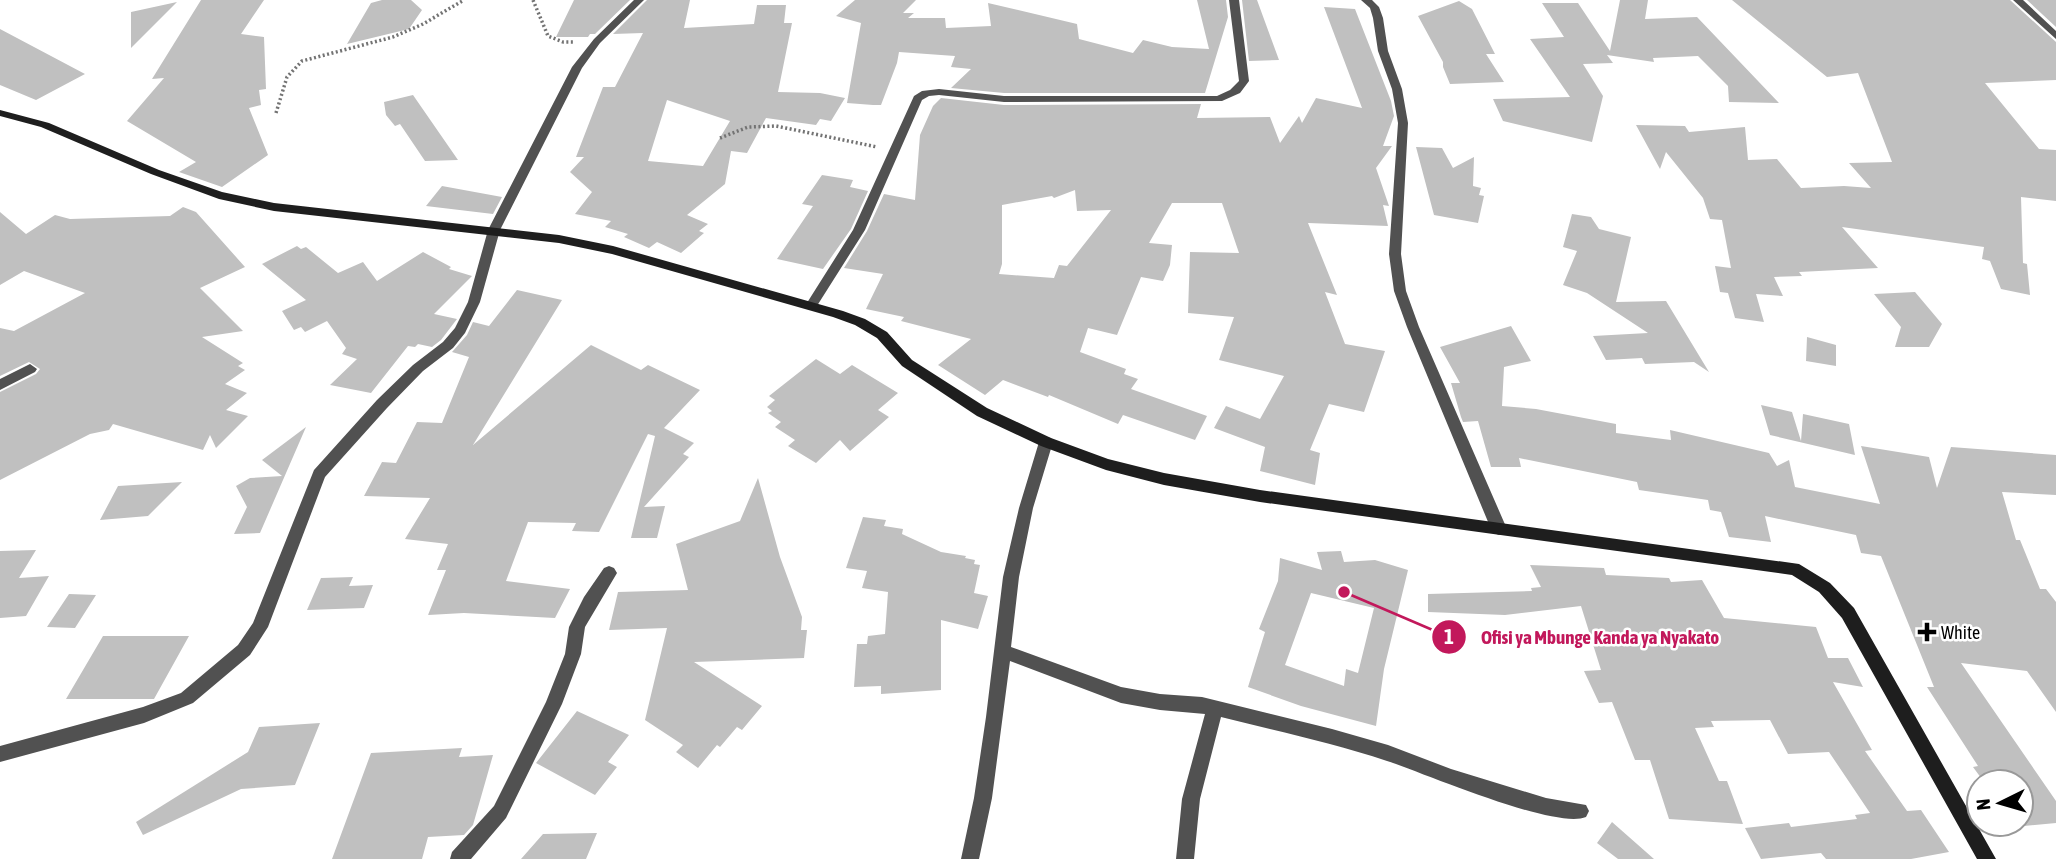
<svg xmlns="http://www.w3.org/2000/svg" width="2056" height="859" viewBox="0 0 2056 859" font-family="'Asap Condensed',sans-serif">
	<rect width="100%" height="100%" fill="#fff"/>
	<path fill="#c0c0c0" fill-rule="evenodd" d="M201 0H264L241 34 264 37 266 89 259 90 261 105 249 108 268 155 222 187 179 172 196 162 127 121 164 78 152 79Z
		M382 0H411L422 10 409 29 347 44 371 3Z
		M574 0H630L595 34H590L588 37H556Z
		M647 0H690L684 28 754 24 757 5H786L784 23H792L778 92 820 93 845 98 831 121 820 119 816 125 766 118 747 153 731 151 725 184 687 215 708 224 699 231 704 233 681 253 657 242 649 248 624 237 628 234 605 227 611 221 575 214 592 192 570 172 584 157H576L603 87H615L643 33 613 34ZM667 100 730 121 703 166 648 161Z
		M855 0H916L903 13H914L908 18H945L946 28 991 26 988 3 1077 24 1079 39 1133 53 1143 40 1172 47 1209 49 1197 0H1226L1228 17 1205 93H1004L951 88 971 69 951 67 955 56 899 52 897 63 881 105H873L847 103 861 23 836 16Z
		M1242 0H1257L1279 60 1249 61Z
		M1620 0H1648L1645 19 1697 17 1779 103 1729 102 1728 86 1698 56 1653 58 1654 62 1607 55 1613 63 1583 64 1603 96 1592 142 1503 121 1493 99 1570 97 1530 39 1564 37 1542 3H1578L1610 51Z
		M1732 0H2010L2056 42V80L1985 83 2039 149 2056 150V201L2021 197 2023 263 2027 264 2030 295 2001 289 1990 261 1982 259 1984 247 1842 227 1878 268 1799 272 1802 276 1774 277 1783 296 1756 294 1764 322 1735 318 1728 293 1720 292 1715 266 1731 268 1722 220 1710 219 1703 198 1666 152 1660 169 1636 125 1685 126 1689 132 1745 127 1748 160 1777 159 1801 188 1844 186 1871 188 1849 163 1892 162 1858 73 1827 77Z
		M2027 0H2056V27Z
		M1459 1 1472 9 1495 54H1486L1504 82 1450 84 1443 67V62L1418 16Z
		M177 2 131 48V12Z
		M1324 7 1355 9 1391 101 1394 116 1383 146H1392L1376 168 1389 206 1383 205 1388 226 1308 223 1337 295 1325 292 1345 344 1385 351 1364 412 1329 404 1310 450 1320 453 1315 485 1260 471 1265 447 1214 428 1226 406 1260 419 1284 376 1219 360 1234 317 1188 313 1190 252 1239 253 1222 203H1172L1149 243 1172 245 1170 265 1163 281 1141 277 1117 335 1088 328 1080 352 1126 369 1124 374 1138 379 1131 389 1207 416 1195 440 1123 415 1118 424 1049 395 1048 397 1003 380 985 395 938 365 971 339 901 321 904 317 866 309 883 274 844 268 867 231 884 194 915 200 920 135 933 106 941 98 1004 105 1201 104 1197 118 1270 117 1280 143 1299 116 1302 123 1316 98 1362 108ZM1075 190 1077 211 1111 210 1067 266 1059 265 1054 278 999 274 1002 264V205L1052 196 1054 198Z
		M0 29 85 74 36 100 0 85Z
		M413 95 458 160 425 161 400 124 395 126 386 115 384 102Z
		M1416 147 1442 148 1453 168 1474 157 1473 186 1481 188 1479 195 1484 196 1478 223 1434 215Z
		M822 175 853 180 850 187 868 191 851 229 823 269 777 259 813 206 802 204Z
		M442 186 502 197 493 214 426 206Z
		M183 207 196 212 245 267 200 288 243 331 202 337 243 363 238 366 245 370 225 384 247 393 226 410 248 416 216 448 210 435 203 450 113 424 109 430 90 434 0 480V392L36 374 40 369 29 362 0 376V328L14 331 85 293 24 271 0 285V212L26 234 55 215 70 219 170 216Z
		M1572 214 1591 217 1599 229 1631 237 1616 302 1666 301 1709 372 1694 362 1645 364 1642 358 1606 360 1593 336 1648 333 1587 293 1563 285 1577 251 1563 247Z
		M297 246 301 249 306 247 338 273 363 262 377 281 423 252 451 267 449 269 472 276 434 314 457 319 441 340 432 347 418 344 415 347 408 346 371 393 330 385 357 359 342 354 346 348 327 321 305 332 301 327 294 330 282 311 306 300 262 264Z
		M517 290 562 300 473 445 591 345 641 370 648 365 700 390 664 428 694 443 683 454 689 457 644 507 665 506 657 538H631L655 436 648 434 599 532 572 531 576 523 528 522 506 581 570 589 555 618 464 613 428 615 446 570H437L448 544 405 539 430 498 364 496 382 462 396 463 417 422 442 423 469 357 452 352 467 335 473 322 489 326Z
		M1915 292 1942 324 1929 347H1895L1901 327 1874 294Z
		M1511 326 1531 361 1504 367 1502 406 1536 409 1616 424V433L1671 440 1670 430 1769 453 1777 466 1789 460 1795 487 1880 504 1861 446 1929 457 1937 488 1951 447 2056 455V495L2002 492 2016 540H2020L2040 589H2046L2056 602V712L2027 671 1961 663 2056 801V823L2014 827 2012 824H2021V782H1984L1973 767 1978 766 1927 687H1934L1881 556 1861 553 1856 535 1765 516 1771 542 1729 537 1721 512 1710 510 1708 500 1639 490 1637 482 1519 458 1521 467H1491L1478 421 1463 422 1461 417 1451 383H1460L1440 347Z
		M1807 337 1836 345V366L1806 361Z
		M816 359 840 374 852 365 898 393 878 410 889 417 850 451 840 440 816 463 788 446 795 440 775 427 781 422 768 413 772 411 767 407 775 400 769 396Z
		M1761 405 1792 412 1801 441 1803 414 1849 424 1855 455 1770 435Z
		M306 427 260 533 234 534 247 507 236 486 250 478 282 476 262 460Z
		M758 478 780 557 802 617 801 630H807L804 658 694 662 762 706 742 730 737 727 720 747 717 745 698 768 676 752 683 745 645 720 667 628 609 630 618 592 688 590 676 544 740 521Z
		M182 482 148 516 100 520 118 486Z
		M863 517 886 520 884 526 903 529 902 534 941 552 966 556 965 558 975 560 974 564 980 565 974 593 988 596 978 629 941 620V690L881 694V686L854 687 857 644H867L868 636 885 634 888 592 862 588 867 571 846 568Z
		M36 550 19 578 49 576 26 616 0 618V551Z
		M1341 551 1344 562 1375 560 1408 570 1384 669 1376 726 1301 706 1248 687 1265 632 1259 629 1278 581 1280 558 1322 570 1317 552ZM1311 593 1374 608 1358 673 1346 669 1344 686 1285 665Z
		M1530 565 1604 568 1606 575 1669 578 1671 582 1702 580 1724 618 1816 627 1828 658H1848L1863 687 1833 682 1872 750 1865 751 1907 811 1921 810 1949 852 1911 859H1826L1821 853 1761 859 1745 828 1789 823 1791 827 1857 819 1855 815 1870 813 1829 752 1788 754 1770 720 1711 721 1714 727 1695 728 1719 781H1727L1743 824 1669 819 1650 760H1635L1612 702 1599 703 1584 671 1601 670 1581 606 1505 615 1428 612V594L1532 591 1531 588 1541 587Z
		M353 577 349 586 373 585 364 608 307 610 321 578Z
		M69 594 96 595 75 628 47 627Z
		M103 636H189L154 699H66Z
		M577 711 629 735 608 762 617 767 595 795 536 763Z
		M320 723 295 785 241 789 143 835 136 822 248 752 259 727Z
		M462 748 459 757 493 755 473 825 464 835 428 837 422 859H332L371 753Z
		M1612 822 1654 859H1618L1597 843Z
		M597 833 586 859H521L543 834Z"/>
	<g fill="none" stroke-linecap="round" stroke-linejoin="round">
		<path stroke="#737373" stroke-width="3.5" stroke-dasharray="2 2.5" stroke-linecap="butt" d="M533 0 548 36 563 42H575
			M276 113 287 77 302 61 393 37 423 24 464 0
			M720 138 748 127 776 126 877 147"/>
		<path fill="#515151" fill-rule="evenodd" d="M634 0H644L600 43 582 68 500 230 480 302 465 333 453 348 423 371 387 408 325 477 268 627 250 655 193 703 144 723 0 762V746L143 707 181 693 238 645 253 623 314 470 377 400 413 365 443 342 455 328 468 302 488 230 572 67 594 39Z
			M1229 0H1239L1249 81 1240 93 1222 101 1004 102 939 95 929 96 922 100 865 230 815 309H807L805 306 853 230 914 96 922 91 939 89 1004 96H1217L1230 90 1239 81Z
			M1361 0H1372L1379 7 1383 18 1388 51 1402 89 1408 123 1401 254 1406 291 1419 327 1507 529 1504 533 1499 535 1494 533 1491 529 1407 327 1394 291 1389 254 1398 123 1392 89 1378 51 1373 18 1370 8Z
			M2013 0H2023L2056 31V39Z
			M30 364 37 369 35 372 0 390V379Z
			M1046 437 1051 438 1053 442 1033 508 1019 577 1011 647 1121 687 1160 694 1202 697 1332 729 1388 745 1451 769 1546 798 1586 805 1589 811 1586 817C1555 830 1424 773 1387 761 1333 743 1276 731 1221 717L1200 799 1194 859H1176L1182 799 1205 714 1160 710 1121 703 1010 661 992 798 979 859H961L974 798 986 717 1003 577 1019 508 1039 442 1041 438Z
			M609 566 614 568 617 573 585 627 581 654 562 704 506 818 471 859H450L452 852 494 806 546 702 565 654 569 627 584 597 604 568Z"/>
		<path fill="#1e1e1e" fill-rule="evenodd" d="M0 110 49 123 159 170 222 192 274 203 559 235 613 246 843 311 865 319 887 332 912 360 987 408 1051 438 1108 459 1164 473 1260 490 1799 564 1830 583 1854 608 1996 859H1977L1842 618 1819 592 1792 575 1260 502 1164 485 1106 470 1041 446 977 416 902 366 877 338 855 325 833 317 612 254 559 243 274 211 219 199 151 174 41 127 0 116Z"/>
	</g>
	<path fill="#000" stroke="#fff" stroke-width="2.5" d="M1923.5 621.5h7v7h7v7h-7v7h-7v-7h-7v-7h7z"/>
	<g text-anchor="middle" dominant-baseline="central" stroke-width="5" stroke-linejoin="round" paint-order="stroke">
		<g font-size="18" fill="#000" stroke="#fff" text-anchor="start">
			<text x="1941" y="632">White</text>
		</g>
	</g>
	<path fill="none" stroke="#c2185b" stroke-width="2.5" d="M1344 592L1449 637"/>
	<g fill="#c2185b" stroke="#fff" stroke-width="2.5">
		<circle cx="1344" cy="592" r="7"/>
		<circle cx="1449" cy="637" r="18"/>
	</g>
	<g font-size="21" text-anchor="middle" font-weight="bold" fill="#fff">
		<text x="1449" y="644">1</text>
	</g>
	<g font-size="19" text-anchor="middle" font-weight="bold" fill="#c2185b" stroke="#fff" stroke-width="5" stroke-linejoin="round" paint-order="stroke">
		<text x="1600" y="644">Ofisi ya Mbunge Kanda ya Nyakato</text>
	</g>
	<g transform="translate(2000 803) rotate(265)"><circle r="33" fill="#ffffff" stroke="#999999" stroke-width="2"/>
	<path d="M0-5L12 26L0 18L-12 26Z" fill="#000000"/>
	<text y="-10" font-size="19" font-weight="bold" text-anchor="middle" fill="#000000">N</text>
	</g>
</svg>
